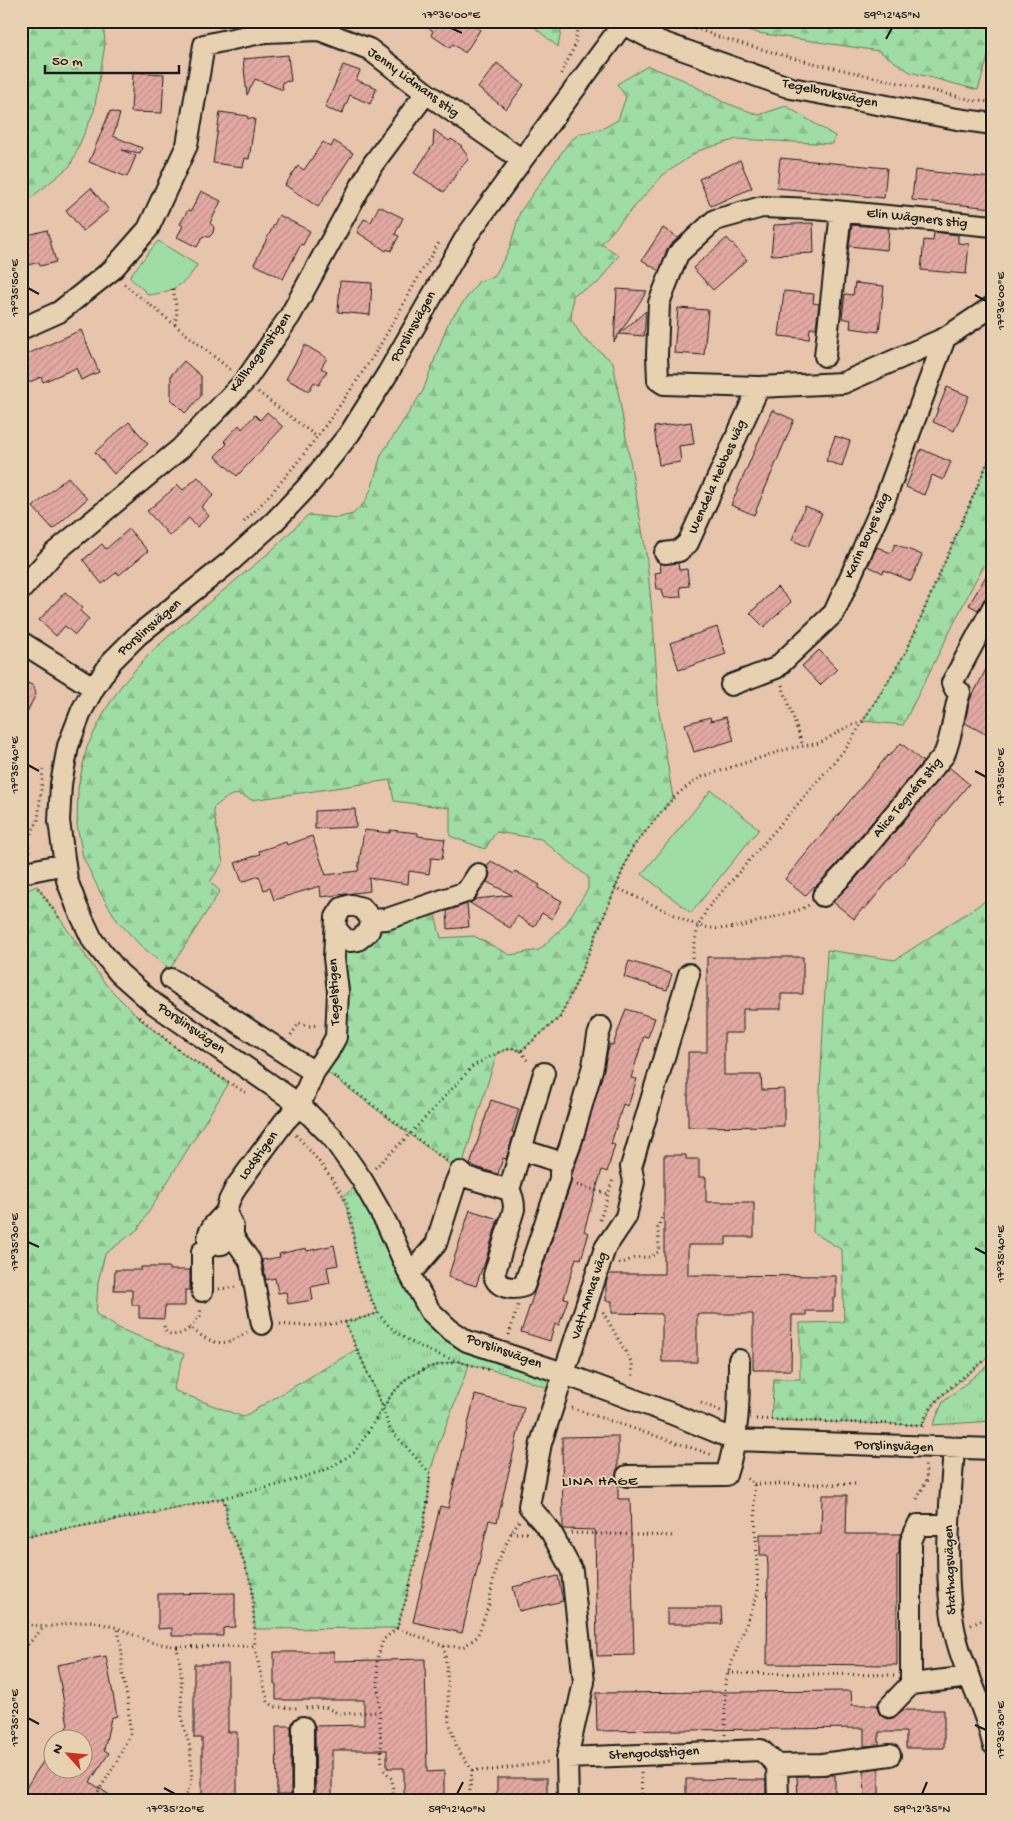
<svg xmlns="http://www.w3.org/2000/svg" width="1014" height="1821" viewBox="0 0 1014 1821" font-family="'Gochi Hand',sans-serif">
	<defs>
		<pattern id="grass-tufts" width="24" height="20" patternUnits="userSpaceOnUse" patternTransform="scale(1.25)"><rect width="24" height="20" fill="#a0dda4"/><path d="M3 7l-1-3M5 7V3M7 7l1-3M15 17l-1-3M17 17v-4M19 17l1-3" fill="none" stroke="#89bd8d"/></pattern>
		<pattern id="forest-firs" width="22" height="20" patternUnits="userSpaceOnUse" patternTransform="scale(1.25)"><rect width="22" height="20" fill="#a0dda4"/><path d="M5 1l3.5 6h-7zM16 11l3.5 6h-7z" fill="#89bd8d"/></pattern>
		<pattern id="building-hatch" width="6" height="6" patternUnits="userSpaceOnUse" patternTransform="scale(1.25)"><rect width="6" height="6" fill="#e3a9a2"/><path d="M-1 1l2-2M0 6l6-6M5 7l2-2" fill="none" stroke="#c2918b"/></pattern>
	</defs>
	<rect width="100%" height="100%" fill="#e6c5ac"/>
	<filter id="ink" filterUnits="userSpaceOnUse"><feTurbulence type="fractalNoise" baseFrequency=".02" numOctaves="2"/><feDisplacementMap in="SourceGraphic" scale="10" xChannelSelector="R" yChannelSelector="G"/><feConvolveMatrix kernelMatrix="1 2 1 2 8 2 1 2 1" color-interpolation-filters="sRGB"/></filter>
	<g filter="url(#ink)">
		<path fill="url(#grass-tufts)" stroke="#5e7c60" d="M362 1180 438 1319 551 1369 558 1392 515 1376 457 1361 392 1394 383 1408 345 1322 356 1320 378 1313 361 1275 354 1246 353 1228 343 1197Z
			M993 1361V1421L933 1425 943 1402Z"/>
		<path fill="url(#forest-firs)" stroke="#5e7c60" d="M21 21H103L105 44 94 111 70 166 21 206Z
			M527 21H563L558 47Z
			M717 21H993V40L978 90 910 72 879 51 758 33Z
			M648 66 684 80 723 102 759 115 786 106 835 136 833 144 737 139 698 151 663 175 601 244 619 255 598 283 573 295 571 319 583 338 613 362 646 553 653 621 659 712 673 798 632 848 578 979 560 1017 521 1051 512 1048 497 1053 460 1172 319 1066 328 1052 344 938 432 903 441 938 474 936 510 955 539 950 565 925 588 889V877L541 839 496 832 485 849 450 836V808L394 801 390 780 252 800C232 789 230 796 213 808L223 863 210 882 220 891 170 969 141 946 117 920 101 894 83 857 77 825 78 788 87 747 106 709 121 686 150 653 178 628 270 552 308 515 337 518 353 514 365 502 372 487 381 455 423 391 448 323 479 281 494 277 509 250 520 212 569 142 579 134 602 129 618 120 626 97 617 84Z
			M993 450V553L975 581 903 725 863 721 906 652Z
			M37 886 106 985 141 1020 186 1056 229 1083 138 1229 105 1254 98 1282 96 1314 120 1329 184 1354 173 1390 243 1417 357 1349 383 1407 392 1394 407 1378 429 1367 457 1361 469 1365 438 1446 430 1473 428 1499 423 1529 406 1599 397 1628 255 1629 252 1586 241 1554 227 1525 226 1507 222 1498 157 1513 21 1537V893Z
			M993 896V1354L937 1400 922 1425 771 1420 774 1379H800V1323L844 1322 842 1250 813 1232 827 950 895 960Z"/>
		<path fill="#a0dda4" stroke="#5e7c60" d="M158 241 197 265C186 285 171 292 149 295L129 277Z
			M711 790 759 829 691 913 642 874Z"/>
		<path fill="url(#building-hatch)" stroke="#1c1c1c" d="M419 21H468L480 30 465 53 453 44 450 48 431 35 433 31Z
			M288 55 291 81 282 82 283 90 255 79 247 95 243 59Z
			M497 63 524 85 506 109 478 88Z
			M343 65 360 71 356 80 377 88 370 104 350 95 342 114 325 108Z
			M133 72 164 74 162 113 131 112Z
			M110 111 120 114 113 136 142 148 140 153 122 150 136 156 127 177 89 162Z
			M220 112 248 116 247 118 255 119 249 159 245 158 243 167 213 163Z
			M434 130 449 141 451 139 462 146 461 147 467 155 468 160 462 166 444 192 414 173 433 145Z
			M334 141 353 153 318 207 285 185 298 166 304 170 323 142 331 147Z
			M780 158 887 168 884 198 777 188Z
			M740 160 752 188 711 206 699 179Z
			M915 170 993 178V208L912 200Z
			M91 188 109 210 83 231 66 210Z
			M201 191 221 201 210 223 214 227 213 233 209 237 203 236 197 247 177 237 183 226 180 224 188 210 191 211Z
			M379 206 403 218 395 234 399 236 391 251 387 249 386 251 357 232 364 219 371 222Z
			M279 215 310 231 303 245 301 244 283 279 254 264Z
			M813 223 814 253 771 255 774 225Z
			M852 225 889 228 887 250 849 246Z
			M663 228 678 238 667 249 659 271 642 260Z
			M47 230 56 262 40 266 39 262 21 267V237Z
			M934 232 958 235V243L969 244 966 274 921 270 924 240 933 241Z
			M727 238 747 260 713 290 693 268Z
			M340 281 372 283 370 315 338 312Z
			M855 283 884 286 879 332 850 328 851 320 842 318 845 294 853 295Z
			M617 289 647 291 614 342Z
			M784 291 814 294 813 303 819 304 816 328H810L809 339 779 336Z
			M678 308 708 310 704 355 674 353Z
			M646 311 644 336 619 334Z
			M81 330 99 372 81 380 76 368 43 382 41 377 21 386V357Z
			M305 345 327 358 321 368 327 371 319 385 314 382 309 391 286 379Z
			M184 361 201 376V396L185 413 171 399V375Z
			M947 387 969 396 954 431 933 422Z
			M772 410 794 420 754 515 731 505Z
			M267 412 283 427 237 476 215 456 227 444 224 441 239 425 242 429 255 415 260 420Z
			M129 422 148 444 114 474 95 452Z
			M691 422 694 444 679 446 681 462 659 465 654 427Z
			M835 436 850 441 842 466 826 461Z
			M921 449 951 462 943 480 932 475 924 495 906 487Z
			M68 477 87 499 53 529 33 507Z
			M198 477 214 495 201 507 209 516 197 527 189 518 170 536 147 511 178 485 183 490Z
			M805 506 822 513 808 547 792 540Z
			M129 529 148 551 119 575 117 572 102 584 83 560 102 544 106 549Z
			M895 544 922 555 911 581 884 570 883 573 868 566 877 547 891 553Z
			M678 563 679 570 687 569 689 586 680 587 681 597 664 598 662 589H657L655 573 661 572 660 564Z
			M993 564V595L986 597 978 610 969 605Z
			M777 587 791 602 764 627 750 613Z
			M65 592 83 608 80 611 89 619 75 635 65 626 56 636 39 620Z
			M717 627 726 654 679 670 670 643Z
			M819 650 837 669 820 685 802 666Z
			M993 656V738L965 723 969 702Z
			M21 680 34 686 36 694 21 724Z
			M710 717 711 721 726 717 734 740 694 752 685 724Z
			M901 743 923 762 835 866 815 887 814 886 805 896 785 879 888 755 889 756Z
			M949 767 969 784 865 909 863 908 854 919 833 902 853 882Z
			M355 809 356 827 315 829V811Z
			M364 830 390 833V830L418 833V836L445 839 442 859 431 858 429 874 409 871 408 884 369 878 370 891 321 897 320 886 274 900 270 888 264 890 259 876 242 882 235 863 260 854 259 851 286 842 287 845 312 836 326 875 358 871Z
			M491 861 514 874 515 871 540 885 538 888 562 901 552 919 542 913 534 927 517 916 510 928 470 903 476 899 512 895 487 882 490 874 487 867Z
			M467 904 469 927 448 929 447 911Z
			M707 957H803V994H781V1009H743V1033H724V1075H761L762 1090 784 1089V1126L688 1127V1052H707Z
			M629 961 672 974 667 990 624 977Z
			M626 1009 655 1018 648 1037 644 1036 631 1078 637 1079 628 1106 623 1104 611 1144 615 1145 607 1172 602 1170 591 1206 584 1231 589 1233 581 1259 576 1258 564 1298 568 1299 559 1325 555 1324 550 1341 521 1332 571 1183 572 1174 581 1149 610 1044 613 1045Z
			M491 1100 519 1109 512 1132 514 1133 506 1159 503 1158 498 1174 470 1165Z
			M664 1155H686V1159H699V1177H706V1202H754V1237H726V1245H688V1275L836 1276V1298H833V1311H806V1315H792L791 1370H753V1314H697V1362H662V1314L612 1313V1301H606V1283L609 1274H664Z
			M470 1210 498 1219 483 1269 482 1268 476 1286 448 1277Z
			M334 1245 338 1265 327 1267 330 1283 311 1287 313 1300 288 1304 286 1292 278 1293 275 1278 266 1280 262 1260 280 1257 279 1254 306 1248 307 1251Z
			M141 1267H169V1270H190V1290H185V1306H165L164 1319 139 1318V1305H132V1290H114L115 1270H141Z
			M475 1395 524 1407 497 1522 489 1520 462 1633 413 1622 440 1506 448 1508Z
			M618 1436V1469L615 1476 618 1483V1499H630L634 1655 597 1656 595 1530 563 1529 562 1437Z
			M822 1495H847L846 1534H901L899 1541V1554H897V1665L767 1664 768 1566 767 1555H760V1534H821Z
			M558 1576 563 1601 519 1611 513 1587Z
			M235 1593V1627L223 1628V1636H172V1628L158 1629V1594Z
			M667 1608H721L722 1624H667Z
			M274 1652H334V1661L425 1659 427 1772 444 1771V1800H404V1768H387V1750H332V1800H316L315 1726 364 1725V1700H276V1684H274Z
			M106 1656 117 1716 111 1718 104 1750 109 1753 90 1782 117 1800H21V1795L52 1748V1768H82V1738H59L68 1725 57 1665Z
			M194 1664H228V1732H237V1800H202V1738H194Z
			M851 1691 852 1705H877L878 1710 880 1715 887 1719 893 1718 903 1710H944V1748H906V1732H879V1745L864 1746V1728L597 1731 596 1693Z
			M276 1726H291V1795H277Z
			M879 1768V1800H865L864 1770Z
			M835 1775V1800H798L797 1776Z
			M497 1778H547V1800H497Z
			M686 1779 766 1780V1800H686Z"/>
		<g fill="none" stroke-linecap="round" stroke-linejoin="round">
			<defs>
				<path id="minor" d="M618 21 650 38 791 88 957 119 993 124
					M623 24 522 160 466 237 388 373 350 433 307 487 274 522 231 561 138 635 112 661 94 688 82 710 68 746 61 784 59 821 67 880 77 907 93 941 119 973 153 1003 300 1105 332 1137 362 1180 387 1224 408 1271 430 1311 449 1329 467 1341 551 1369 670 1413 736 1440 993 1449
					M993 226 814 209 762 207 715 220 678 254 659 303 657 355 658 380 664 384 759 387 843 383 945 338 993 306
					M21 329 59 312 112 270 148 229 187 145 204 45 266 32 319 30 369 49 426 93 522 160
					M825 356 841 212
					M665 553 679 551 688 543 759 387
					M21 590 54 553 181 448 245 381 290 316 373 164 426 93
					M21 642 94 688
					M731 685 776 668 834 613 884 502 945 338
					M21 873 65 864
					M823 896 844 874 944 755C953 735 953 713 960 692L955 689 952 683 993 607
					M370 920 387 919 466 892 478 874
					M171 979 314 1072
					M522 1150 563 1163
					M509 1190 544 1073
					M226 1212 233 1227V1232L222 1244 211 1245 208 1240 209 1233 213 1226 226 1212 229 1201 236 1187 284 1122 300 1105 314 1072 328 1052 336 1037 338 991 334 958 336 917 342 908 351 905 362 908 369 916 371 923 369 931 358 940 350 941 344 938 336 929
					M232 1235 250 1261 262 1324
					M408 1271 417 1266 436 1244 455 1184 460 1172 466 1177 509 1190C513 1196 514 1203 514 1209L494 1275C497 1288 513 1290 524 1286L560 1179V1172L570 1146 593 1066 598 1036 601 1027
					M202 1291V1252L211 1245
					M954 1449C950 1505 943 1573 954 1628 961 1667 985 1705 993 1744
					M627 1476 726 1475C739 1436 739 1401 739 1360
					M911 1684V1541L918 1525H949
					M889 1707 911 1684 970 1677
					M567 1758 761 1750 777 1765 822 1764 890 1755
					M777 1765 778 1800
					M303 1800V1727
					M568 1800 567 1758 584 1682 572 1571 551 1532 529 1506 541 1443 605 1248 626 1217 634 1182 631 1167 689 974"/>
			</defs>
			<use href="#minor" stroke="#1c1c1c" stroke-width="24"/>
			<path stroke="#1c1c1c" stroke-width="3" stroke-dasharray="1 4" stroke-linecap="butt" d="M676 21 719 37 796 59 977 101 993 102
				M561 74 575 45 578 21
				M124 284 232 371
				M173 289 177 312 175 325
				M258 392 317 437
				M244 522C292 474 333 417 370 361 395 323 414 281 439 243
				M782 685 803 746
				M21 844 27 840
				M30 852 27 840 38 821 43 770
				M615 887 698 926 718 929 743 926 802 909 809 905
				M38 888 60 919
				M692 958 698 926 707 909 847 747 906 652 993 450
				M139 1017 186 1056 248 1094
				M291 1035 299 1023 308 1026 318 1025
				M521 1051 529 1063
				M334 1076 447 1161
				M296 1135C311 1151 332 1177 343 1196 353 1214 352 1236 356 1255 361 1274 367 1295 378 1312 397 1345 456 1362 491 1370
				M375 1168 411 1133 473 1066 497 1053 512 1048 521 1051 560 1017 578 979 632 848 673 798 685 788 702 777 787 749 820 743 845 728 863 721
				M577 1185 608 1194
				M600 1220 613 1179
				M619 1263C626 1263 629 1259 635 1258 647 1256 648 1260 659 1251L658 1228 662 1217
				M219 1289 237 1287
				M603 1312 632 1363 633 1378
				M345 1322 383 1408 389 1428 430 1473 428 1499 423 1529 406 1599 397 1628 383 1640 377 1660 382 1768 392 1779 394 1800
				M280 1324C313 1328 347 1324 378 1313
				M164 1326 166 1332C175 1337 182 1334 190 1328 213 1344 222 1349 247 1332
				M190 1328 200 1316 201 1308
				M509 1335 518 1305
				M701 1403 721 1411
				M572 1408 713 1455
				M756 1419 922 1425
				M922 1427C929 1397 970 1373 993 1354
				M754 1484H855
				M223 1498 226 1507 227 1525 241 1554 252 1586 255 1646 259 1667 268 1702 275 1707 299 1708
				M917 1499 927 1480 925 1465
				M511 1533H528
				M571 1533 676 1536
				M21 1537 193 1505 282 1484 328 1469 355 1452 392 1394 407 1378 429 1367 456 1361
				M21 1623 44 1627 90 1621 118 1628 150 1642 177 1647 181 1670 182 1720 190 1747 192 1779 185 1800
				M971 1625 989 1617 993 1613
				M397 1628 444 1646 463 1647 477 1637 488 1608 496 1566 511 1533 519 1521
				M444 1646 447 1671 449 1721 457 1748 472 1770 469 1800
				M177 1647 255 1646
				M21 1652 44 1627
				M728 1673 895 1675
				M306 1708 325 1707 339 1714 379 1712
				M725 1735V1681L758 1593 754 1484 745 1477
				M472 1770H493L550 1762
				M641 1773 642 1800
				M93 1800 116 1763 130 1734 128 1702 122 1672V1654L118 1629"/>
			<use href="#minor" stroke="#e7d1b0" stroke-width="20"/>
		</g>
	</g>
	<path fill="none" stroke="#1c1c1c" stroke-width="2" d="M451 28 462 33M886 39 892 28M28 288 39 294M975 295 986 301M28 765 39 771M975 771 986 777M28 1242 39 1247M975 1248 986 1254M28 1718 39 1724M975 1725 986 1730M164 1788 175 1794M457 1794 463 1782M922 1794 927 1782"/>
	<g text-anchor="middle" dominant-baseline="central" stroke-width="4" stroke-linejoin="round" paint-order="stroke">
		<g font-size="14" fill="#1c1c1c" stroke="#e7d1b0">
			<text transform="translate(413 83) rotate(36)">Jenny Lidmans stig</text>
			<text transform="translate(830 94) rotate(12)">Tegelbruksvägen</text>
			<text transform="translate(917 219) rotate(6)">Elin Wägners stig</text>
			<text transform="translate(414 327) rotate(-61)">Porslinsvägen</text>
			<text transform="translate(261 353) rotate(-54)">Källhagenstigen</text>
			<text transform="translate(718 477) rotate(-66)">Wendela Hebbes väg</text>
			<text transform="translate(868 536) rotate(-66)">Karin Boyes väg</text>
			<text transform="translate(150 628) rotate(-41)">Porslinsvägen</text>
			<text transform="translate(908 798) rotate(-50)">Alice Tegnérs stig</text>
			<text transform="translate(335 992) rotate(-92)">Tegelstigen</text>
			<text transform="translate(191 1029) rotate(35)">Porslinsvägen</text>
			<text transform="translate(259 1156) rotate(-54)">Lodstigen</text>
			<text transform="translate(590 1296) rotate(-72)">Vatt-Annas väg</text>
			<text transform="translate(504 1352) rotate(20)">Porslinsvägen</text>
			<text transform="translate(894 1447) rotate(2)">Porslinsvägen</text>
			<text transform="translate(951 1570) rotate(-92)">Stathagsvägen</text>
			<text transform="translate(654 1754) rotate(-3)">Stengodsstigen</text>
		</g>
		<g font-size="15" letter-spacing="1" fill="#1c1c1c" stroke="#e7d1b0">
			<text x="600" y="1482">LINA HAGE</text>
		</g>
	</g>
	<rect width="1014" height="1821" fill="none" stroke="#e7d1b0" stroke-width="55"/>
	<g transform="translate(68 1754) rotate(297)"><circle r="24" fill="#e7d1b0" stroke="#968975"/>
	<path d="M0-4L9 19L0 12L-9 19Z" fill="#c8321e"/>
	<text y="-8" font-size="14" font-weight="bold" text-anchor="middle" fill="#1c1c1c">N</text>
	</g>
	<path d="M45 65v8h134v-8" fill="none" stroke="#1c1c1c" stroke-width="2.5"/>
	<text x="52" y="65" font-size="15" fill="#1c1c1c" stroke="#e7d1b0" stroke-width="4" paint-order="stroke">50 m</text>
	<rect x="28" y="28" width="958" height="1766" fill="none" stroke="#1c1c1c" stroke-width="2"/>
	<g font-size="12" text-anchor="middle" fill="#1c1c1c">
		<text x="451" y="18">17°36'00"E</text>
		<text x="892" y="18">59°12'45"N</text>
		<text transform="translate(14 288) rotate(-90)" y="4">17°35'50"E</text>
		<text transform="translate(1000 301) rotate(-90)" y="4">17°36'00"E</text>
		<text transform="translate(14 765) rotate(-90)" y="4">17°35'40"E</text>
		<text transform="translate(1000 777) rotate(-90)" y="4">17°35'50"E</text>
		<text transform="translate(14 1242) rotate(-90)" y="4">17°35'30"E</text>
		<text transform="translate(1000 1254) rotate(-90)" y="4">17°35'40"E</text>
		<text transform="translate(14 1718) rotate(-90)" y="4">17°35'20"E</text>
		<text transform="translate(1000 1730) rotate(-90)" y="4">17°35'30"E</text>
		<text x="175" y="1812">17°35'20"E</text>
		<text x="457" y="1812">59°12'40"N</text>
		<text x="922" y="1812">59°12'35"N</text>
	</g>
</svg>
